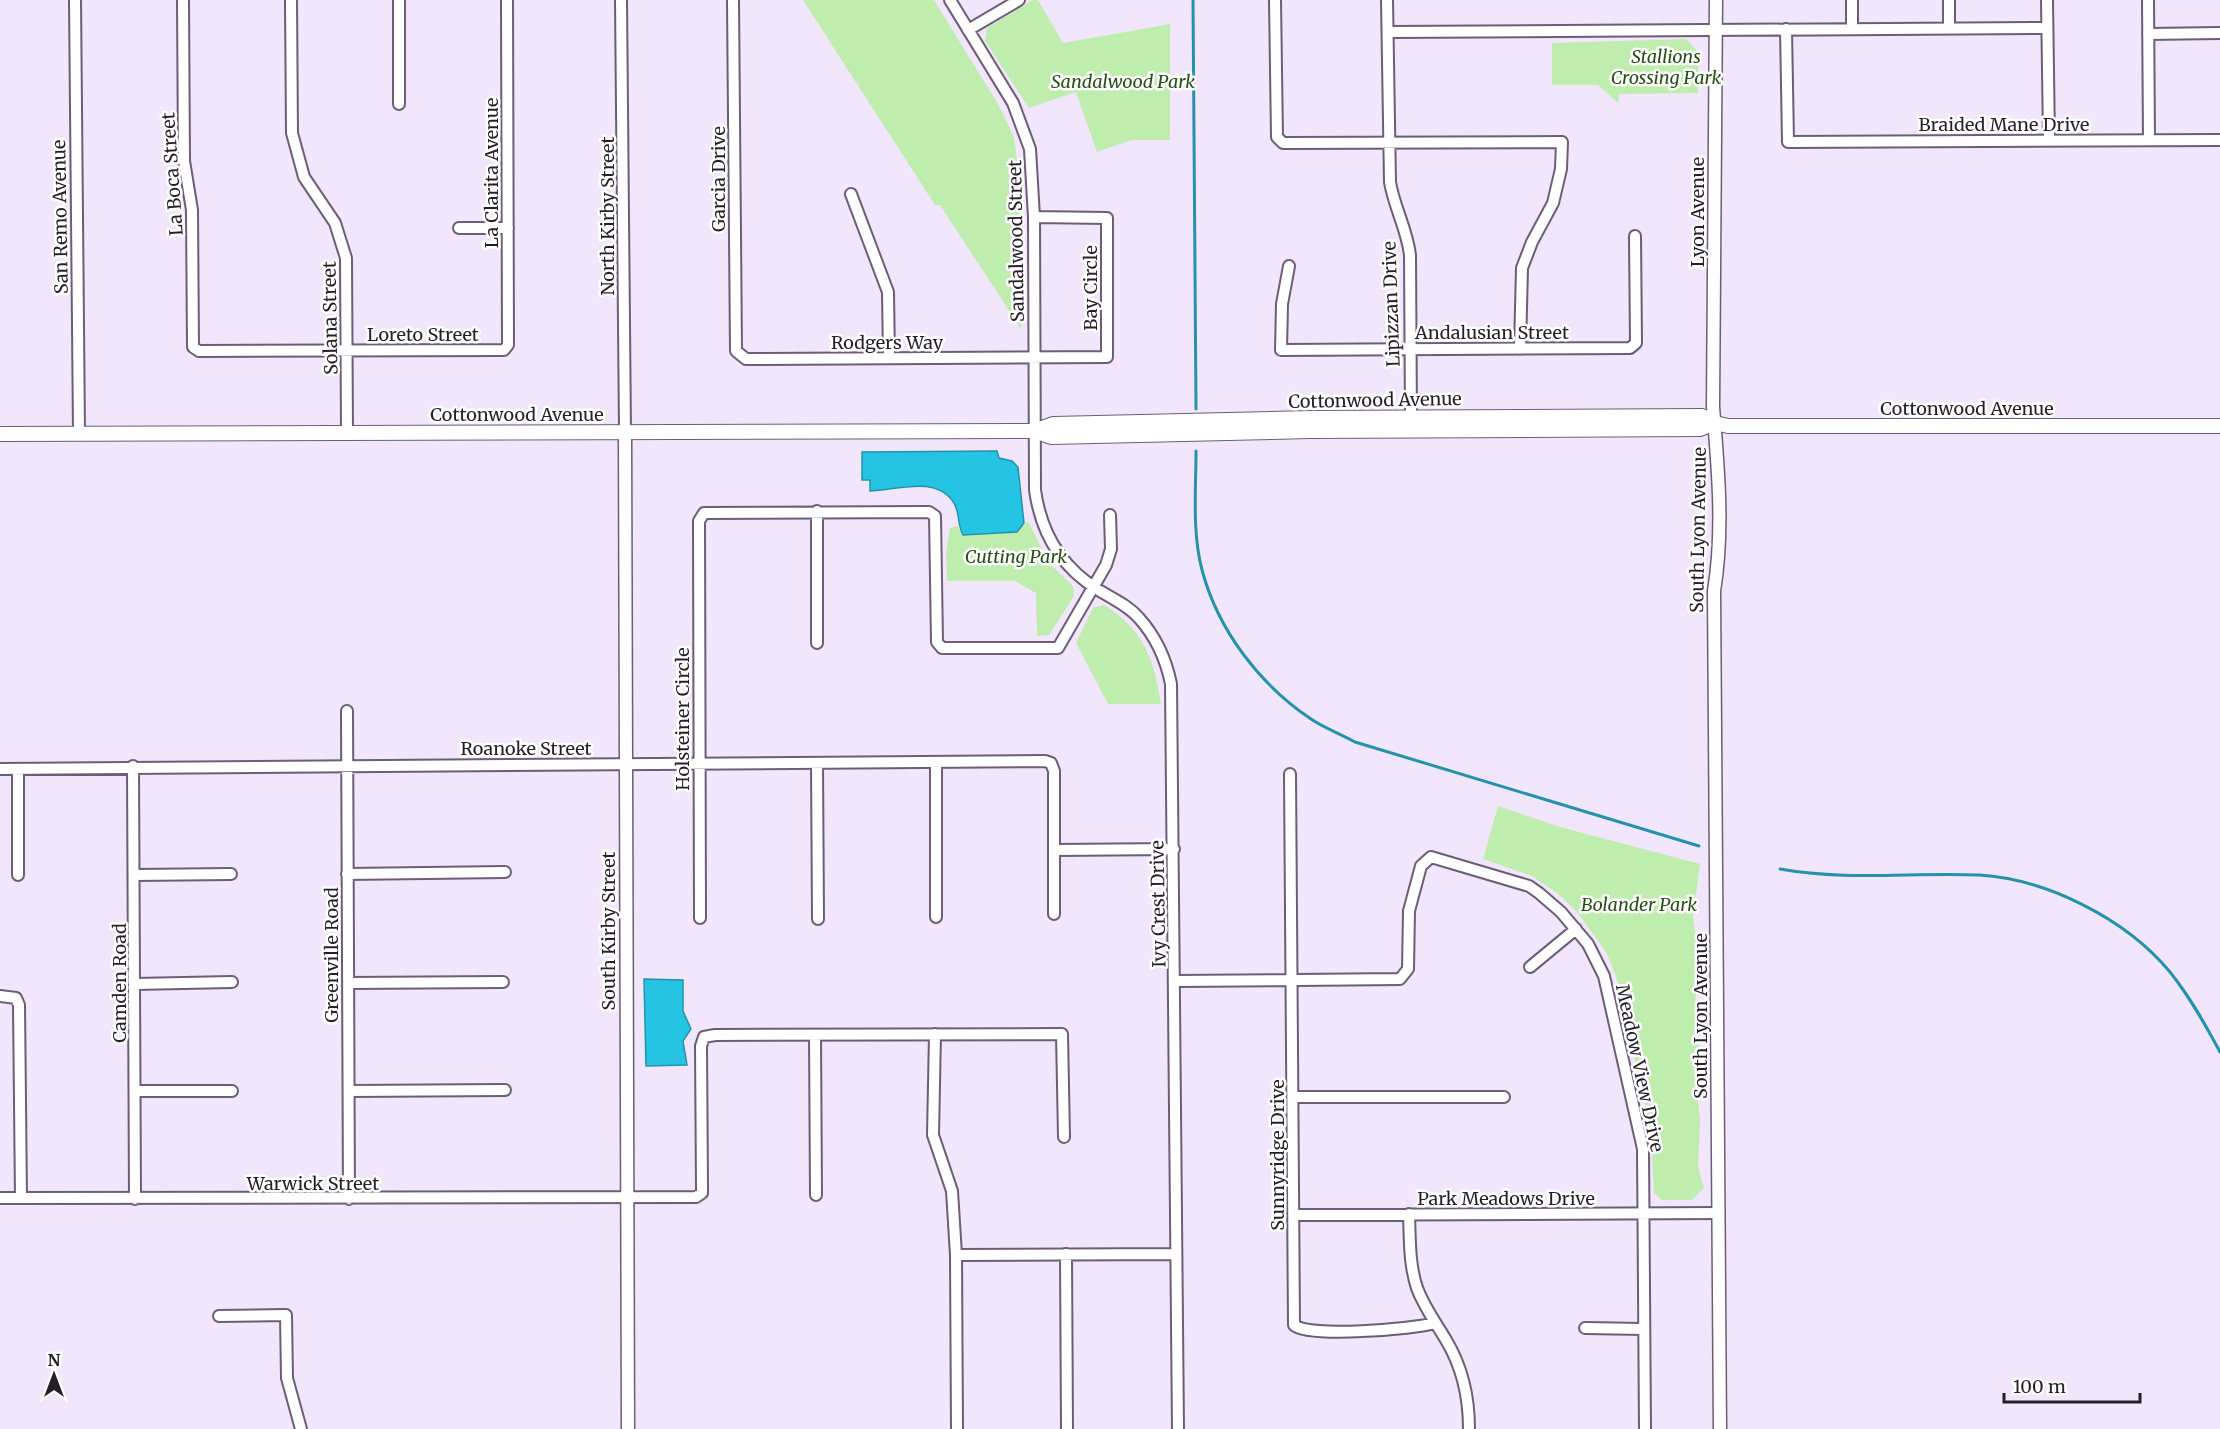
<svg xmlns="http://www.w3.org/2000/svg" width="2220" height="1429" viewBox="0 0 2220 1429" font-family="Merriweather,serif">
	<rect width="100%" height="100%" fill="#f2e6fc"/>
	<path fill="#bfedae" d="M803 0H934L998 104 1014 137 1019 176 1021 329 940 205H935Z
		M1033 0H1038L1063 43 1170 24V140H1132L1097 152 1076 92 1029 108 985 41 987 28Z
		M1686 39 1698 52V93L1619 94 1618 103 1598 85H1552V43Z
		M1028 521 1049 563 1073 586 1074 596 1049 635 1037 636 1036 593 1015 581H947L946 553 950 528 958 526 964 535 1022 527Z
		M1104 605C1144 630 1154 659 1161 704H1108L1076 643 1093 608Z
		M1498 806 1560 827 1700 864 1693 917 1700 966 1695 1001 1699 1044 1695 1073 1700 1120 1698 1167 1704 1188 1692 1200H1662L1654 1193 1651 1131 1616 976 1606 952 1577 912 1557 893 1532 876 1483 859Z"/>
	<path fill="#26c4e3" stroke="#2592ab" stroke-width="1.5" d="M997 451 999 458 1012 461 1018 467 1024 523 1017 532 963 535C957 524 960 513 954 503 936 475 897 490 870 491V480H862V452Z
		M644 979 683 980V1011L691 1029 683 1041 687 1065 646 1066Z"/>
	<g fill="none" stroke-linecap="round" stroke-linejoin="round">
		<path stroke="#2592ab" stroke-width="3" d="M1193 0 1196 409
			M1196 451C1196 490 1192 532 1202 570 1218 630 1259 684 1311 719 1324 728 1341 734 1355 742L1699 846
			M1780 869C1846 881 1913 872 1979 875 2047 879 2126 919 2170 972 2190 997 2205 1024 2220 1052"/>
		<defs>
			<path id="minor" d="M75 0 79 433
				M183 0 184 161 192 210 193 347 199 351 504 350 508 345 507 0
				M291 0 292 133 304 177 335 223 346 258 347 432
				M399 0V104
				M621 0 625 432
				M733 0 736 351 746 359 1107 357V218L1034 217
				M950 0 1013 103 1030 149 1034 217 1035 490C1041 533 1060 566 1097 589 1111 598 1128 605 1139 618 1156 637 1166 659 1171 684L1178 1429
				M1275 0 1277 137 1283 143 1562 142 1561 169 1553 203 1532 242 1522 268 1520 349
				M1387 0 1390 182C1394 207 1407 229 1410 255L1411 422
				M1852 0V29
				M1949 0V28
				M2047 0 2049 140
				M2148 0 2149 140
				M1786 29 1788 142 2220 140
				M968 30 1019 0
				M1388 32 2047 28
				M2148 34 2220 33
				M851 194 888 292 889 358
				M459 228H508
				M1289 266 1282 304 1281 350 1630 348 1636 343 1635 236
				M817 511V643
				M347 711 349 1199
				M817 763 818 919
				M133 766 135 1199
				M0 769 1045 761 1051 763 1054 771V914
				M1290 774 1294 1325C1308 1338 1414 1329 1435 1323
				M1055 850 1174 849
				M347 874 505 872
				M18 875V769
				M134 875 231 874
				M936 917V763
				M700 918 699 521 704 513 929 512 935 516 937 642 942 648H1058L1106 565 1111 549 1110 515
				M1530 967 1576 929
				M1176 981 1400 979 1408 969 1409 911 1421 866 1431 857 1529 886 1539 893 1561 912 1588 944 1604 976 1643 1149 1645 1429
				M348 983 503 982
				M135 984 232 982
				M0 996 16 998 19 1005 21 1198
				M935 1034 933 1135 952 1191 956 1255 957 1429
				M815 1035 816 1195
				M135 1091H232
				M349 1091 505 1090
				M1293 1097H1504
				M0 1198 696 1197 702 1193V1187L701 1046 704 1037 715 1035 1062 1034 1064 1137
				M1409 1214C1410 1239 1409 1264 1417 1288 1424 1307 1436 1323 1446 1340 1463 1368 1469 1397 1469 1429
				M1294 1215 1719 1213
				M1066 1254 1067 1429
				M956 1255 1176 1254
				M219 1316 286 1315 287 1378 301 1429
				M1585 1328 1644 1329"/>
			<path id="tertiary" d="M1716 0 1713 407C1718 467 1724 531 1714 591L1720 1429
				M625 432 628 1429"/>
			<path id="secondary" d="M1034 431 1053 424 1312 418 1702 416 1715 423 1728 426H2220
				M0 434 1034 431 1051 437 1311 431 1700 429 1715 423"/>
		</defs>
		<use href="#minor" stroke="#6b5e76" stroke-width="14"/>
		<use href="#tertiary" stroke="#6b5e76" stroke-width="15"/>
		<use href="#secondary" stroke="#6b5e76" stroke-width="16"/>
		<use href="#minor" stroke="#fff" stroke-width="10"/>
		<use href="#tertiary" stroke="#fff" stroke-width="12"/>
		<use href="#secondary" stroke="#fff" stroke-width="14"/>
	</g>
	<g text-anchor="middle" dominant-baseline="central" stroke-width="5" stroke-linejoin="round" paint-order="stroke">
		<g font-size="18" font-style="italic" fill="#284e17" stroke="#fff">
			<text x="1666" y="56">Stallions<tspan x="1666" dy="21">Crossing Park</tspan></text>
			<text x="1123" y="81">Sandalwood Park</text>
			<text x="1016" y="556">Cutting Park</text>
			<text x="1639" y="904">Bolander Park</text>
		</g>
		<g font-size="18" fill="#241e28" stroke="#fff">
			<text x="2004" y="124">Braided Mane Drive</text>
			<text transform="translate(491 173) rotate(-90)">La Clarita Avenue</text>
			<text transform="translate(172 174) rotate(-94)">La Boca Street</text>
			<text transform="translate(718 179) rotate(-90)">Garcia Drive</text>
			<text transform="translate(1697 212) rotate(-90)">Lyon Avenue</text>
			<text transform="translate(607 216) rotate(-90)">North Kirby Street</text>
			<text transform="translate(60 217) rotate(-91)">San Remo Avenue</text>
			<text transform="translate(1016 241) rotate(-91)">Sandalwood Street</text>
			<text transform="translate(1090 288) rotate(-90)">Bay Circle</text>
			<text transform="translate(1391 304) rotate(-92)">Lipizzan Drive</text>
			<text transform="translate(330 318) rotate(-91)">Solana Street</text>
			<text x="1492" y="332">Andalusian Street</text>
			<text x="423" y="334">Loreto Street</text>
			<text x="887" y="342">Rodgers Way</text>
			<text transform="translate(1375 400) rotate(-1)">Cottonwood Avenue</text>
			<text x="1967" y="408">Cottonwood Avenue</text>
			<text x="517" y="414">Cottonwood Avenue</text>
			<text transform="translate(1698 530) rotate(-89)">South Lyon Avenue</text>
			<text transform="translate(682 719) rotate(-90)">Holsteiner Circle</text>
			<text x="526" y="748">Roanoke Street</text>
			<text transform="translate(1158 904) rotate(-91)">Ivy Crest Drive</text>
			<text transform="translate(608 931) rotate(-90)">South Kirby Street</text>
			<text transform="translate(331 955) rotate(-90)">Greenville Road</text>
			<text transform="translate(119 983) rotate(-90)">Camden Road</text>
			<text transform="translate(1700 1016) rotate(-90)">South Lyon Avenue</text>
			<text transform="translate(1640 1068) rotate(78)">Meadow View Drive</text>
			<text transform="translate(1277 1155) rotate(-90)">Sunnyridge Drive</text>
			<text x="313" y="1183">Warwick Street</text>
			<text x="1506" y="1198">Park Meadows Drive</text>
		</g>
	</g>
	<g transform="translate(54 1375)" stroke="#ffffff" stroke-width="4.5" paint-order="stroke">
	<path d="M0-4.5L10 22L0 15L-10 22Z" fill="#241e28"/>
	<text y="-9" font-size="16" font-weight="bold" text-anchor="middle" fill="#241e28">N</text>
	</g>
	<path d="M2004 1393v9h136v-9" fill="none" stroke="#241e28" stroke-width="3"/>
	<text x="2013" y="1393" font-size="18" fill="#241e28" stroke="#ffffff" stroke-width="4.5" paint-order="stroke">100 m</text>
</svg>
